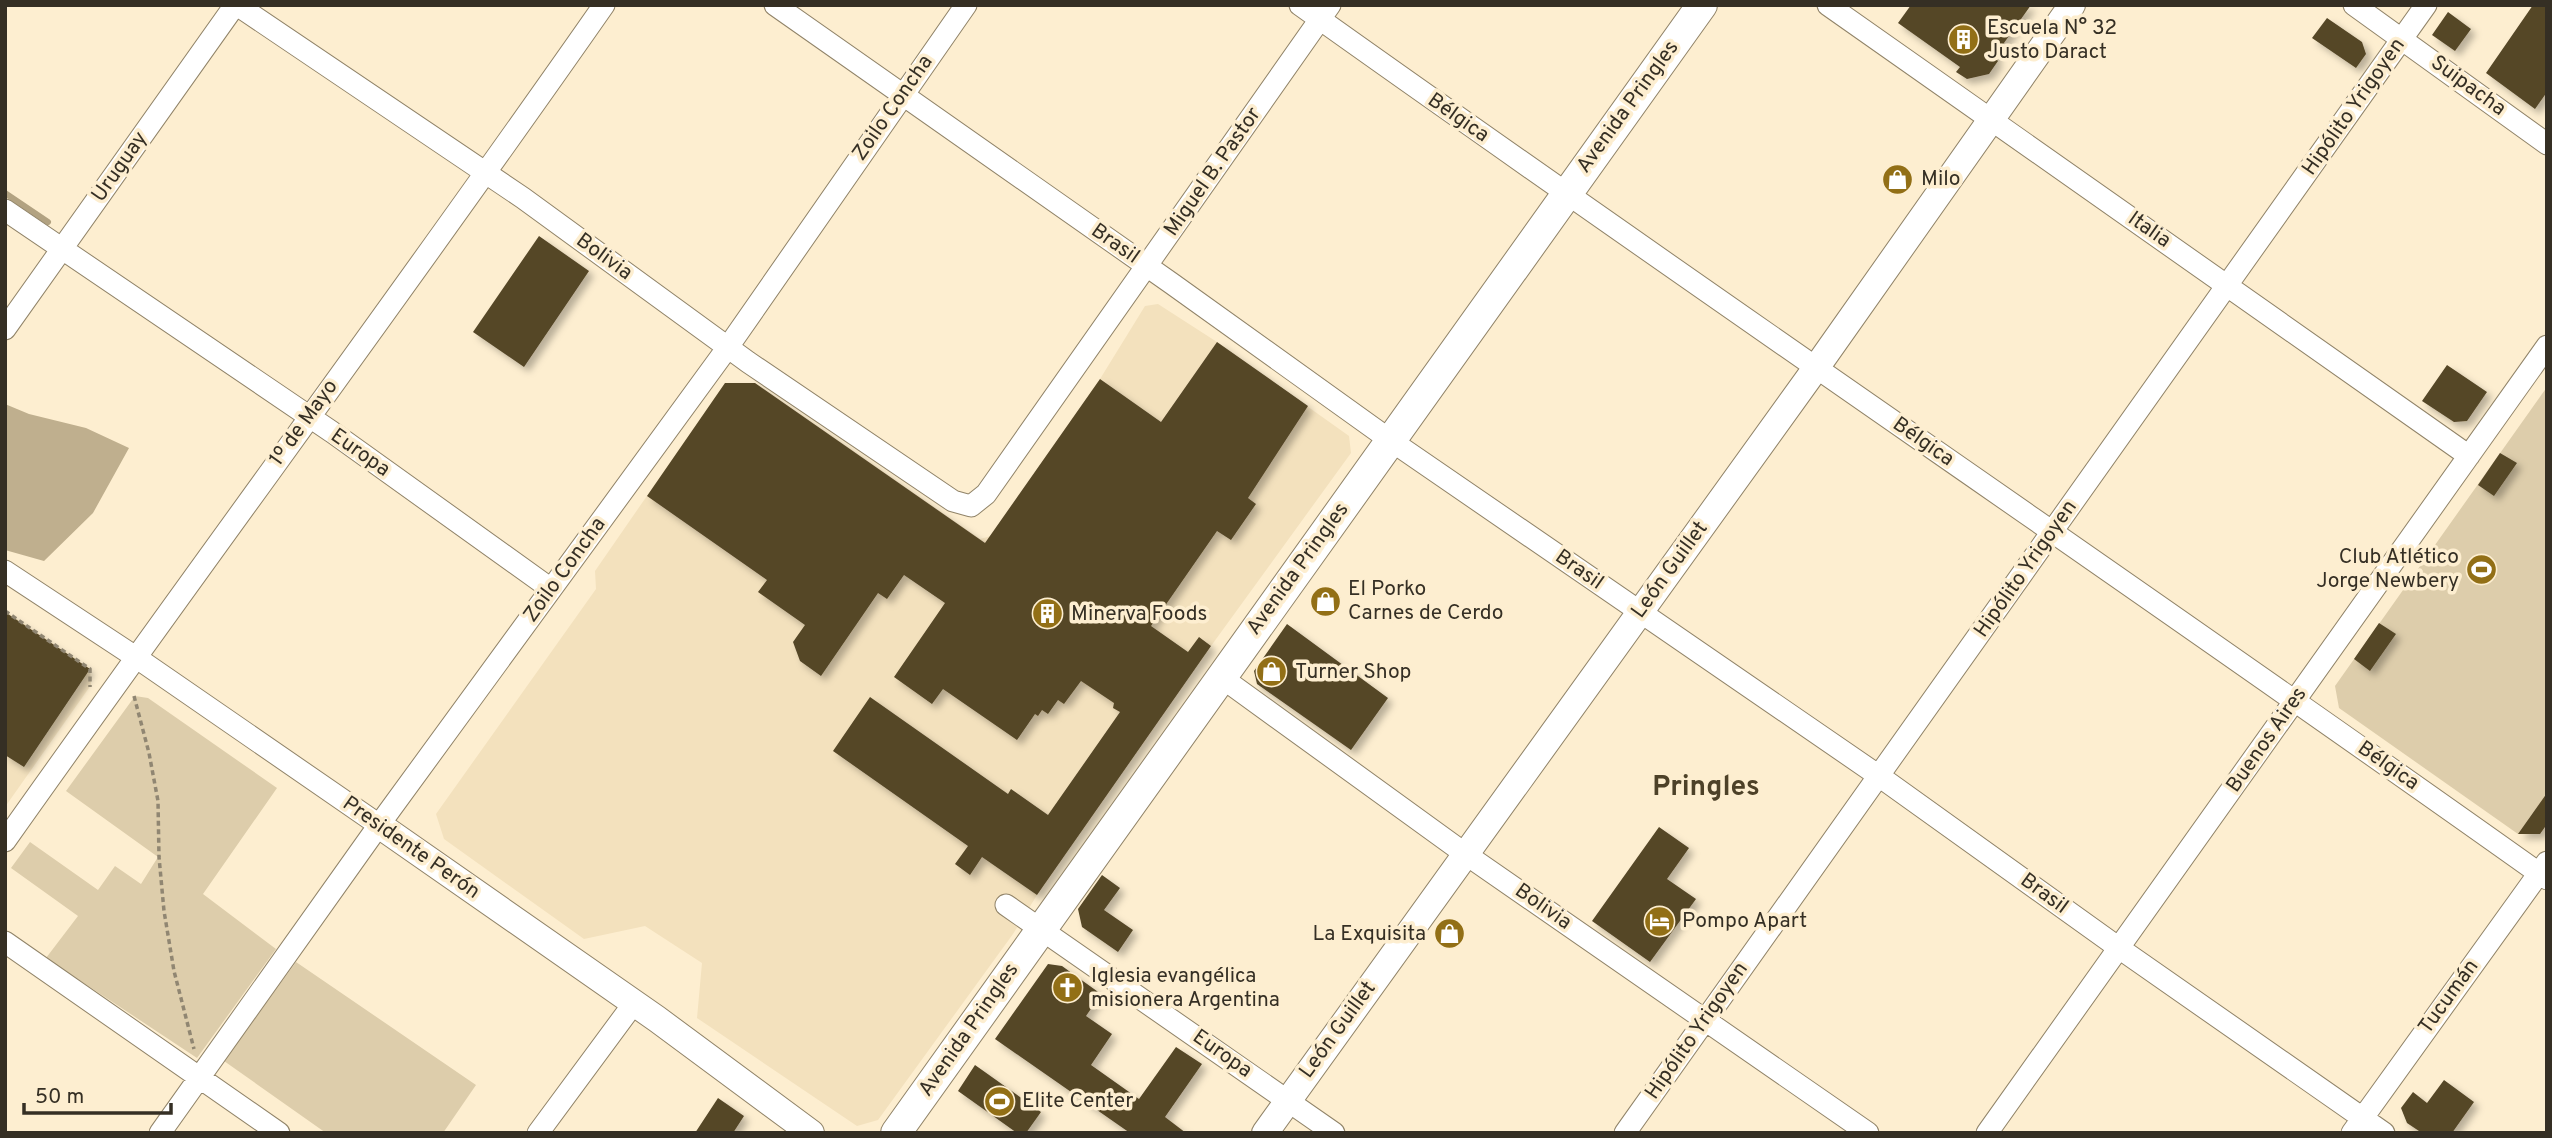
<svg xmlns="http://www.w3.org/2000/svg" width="2552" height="1138" viewBox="0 0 2552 1138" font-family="Overpass,sans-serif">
	<defs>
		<filter id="shadow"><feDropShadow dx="5" dy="5" stdDeviation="3.5" flood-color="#0004"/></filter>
	</defs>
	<rect width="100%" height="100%" fill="#fdeed0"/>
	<path fill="#f3e1bd" d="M1158 304 1217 342 1349 436 1351 453 1211 646 1037 895 1013 934 878 1120 857 1126 697 1018 702 963 645 926 584 939 444 839 436 814 596 589 595 571 725 383H755L980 539 991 536 1100 379 1145 306Z
		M5 611 90 669 91 685 5 807Z"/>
	<path fill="#ddcdab" d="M2547 387V824L2540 834H2518L2339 708 2335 686Z
		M135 696 148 698 277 788 203 894 276 949 197 1058 46 958 78 916 11 868 30 842 98 890 115 866 141 884 158 857 66 791Z
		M296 962 476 1085 443 1133H326L224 1061Z"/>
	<path fill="#bfaf8e" d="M5 404 29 414 86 428 129 448 93 513 44 561 5 550Z"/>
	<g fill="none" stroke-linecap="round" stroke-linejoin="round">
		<path stroke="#b2a281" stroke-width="6" d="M5 193 48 222"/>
	</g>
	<path fill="#544628" filter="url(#shadow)" d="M1911 5H2031L1994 57 1998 61 1989 74 1967 79 1956 72 1960 67 1898 23Z
		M2533 5H2547V92L2535 109 2486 73Z
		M2448 12 2471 29 2455 51 2432 35Z
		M2327 18 2362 42 2366 54 2356 68 2312 38Z
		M539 236 589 271 524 367 473 332Z
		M1217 342 1308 406 1248 498 1256 504 1231 540 1217 531 1151 626 1188 652 1199 637 1211 646 1037 895 982 857 970 875 955 864 968 846 833 751 870 697 1008 794 1011 789 1048 815 1120 712 1113 708 1114 703 1081 681 1064 704 1058 700 1048 714 1042 710 1038 716 1035 714 1017 740 943 689 932 704 894 677 945 603 904 575 887 599 878 593 821 676 800 661 793 642 805 625 758 592 767 580 647 496 725 383H755L985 543 1100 379 1161 422Z
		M2447 365 2487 392 2467 421 2454 422 2422 401Z
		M2500 453 2517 463 2494 496 2478 485Z
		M5 612 90 669 24 767 5 755Z
		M2379 623 2396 634 2370 671 2354 659Z
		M1287 624 1388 698 1351 750 1257 684 1254 671Z
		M2547 793V824L2540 834H2518Z
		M1659 827 1689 848 1667 879 1696 899 1650 962 1592 921Z
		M1102 875 1120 888 1104 910 1133 930 1118 952 1082 927 1078 909Z
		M1048 964 1062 966 1101 994 1086 1016 1112 1034 1091 1065 1139 1099 1176 1047 1202 1064 1165 1117 1186 1133H1130L995 1039Z
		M975 1065 1041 1112 1026 1133H1017L958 1091Z
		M2444 1080 2474 1102 2452 1133H2422L2407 1123 2401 1108 2413 1092 2427 1103Z
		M718 1098 744 1116 733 1133H695Z"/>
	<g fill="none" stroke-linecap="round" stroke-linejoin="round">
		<defs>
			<path id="minor" d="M237 5 523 198 748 362 953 501 971 506 986 494 1330 5
				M775 5 1171 283 1390 440 1879 776 2119 948 2384 1133
				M1300 5C1713 300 2133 584 2547 879
				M1828 5 2469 456
				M2354 5 2547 144
				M5 210 332 432 551 589
				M5 329 235 5
				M5 571 137 658 379 825
				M1221 677 1464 853 1868 1133
				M5 841C203 561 408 286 604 5
				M1006 905 1334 1133
				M5 942 279 1133
				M160 1133 379 825 728 347 966 5
				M538 1133 634 1003
				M1625 1133 2426 5
				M1987 1133 2547 346
				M2352 1133 2547 862"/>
			<path id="tertiary" d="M379 825 657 1019 811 1133
				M1265 1133 1816 368 2072 5"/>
			<path id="secondary" d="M896 1133 1702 5"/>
		</defs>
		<use href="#minor" stroke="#908368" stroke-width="23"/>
		<use href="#tertiary" stroke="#908368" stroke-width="28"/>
		<use href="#secondary" stroke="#908368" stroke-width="32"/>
		<path stroke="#908672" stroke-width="3.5" stroke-dasharray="5 3.5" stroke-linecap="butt" d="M5 611 90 669V687
			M134 696 149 753 158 801 159 857 164 911 174 971 194 1049"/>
		<use href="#minor" stroke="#fff" stroke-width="21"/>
		<use href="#tertiary" stroke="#fff" stroke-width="26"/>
		<use href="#secondary" stroke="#fff" stroke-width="30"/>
	</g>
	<defs>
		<symbol id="building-disc" viewBox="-11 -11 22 22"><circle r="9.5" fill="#926f16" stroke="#fdeed0"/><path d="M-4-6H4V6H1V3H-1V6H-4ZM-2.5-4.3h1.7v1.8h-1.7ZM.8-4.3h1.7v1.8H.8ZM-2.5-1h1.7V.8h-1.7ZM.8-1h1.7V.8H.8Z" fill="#fff"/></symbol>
		<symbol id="shop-disc" viewBox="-11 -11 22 22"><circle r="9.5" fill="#926f16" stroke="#fdeed0"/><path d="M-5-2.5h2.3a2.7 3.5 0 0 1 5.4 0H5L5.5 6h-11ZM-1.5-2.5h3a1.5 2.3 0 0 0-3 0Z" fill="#fff"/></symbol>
		<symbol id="stadium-disc" viewBox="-11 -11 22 22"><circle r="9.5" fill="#926f16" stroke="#fdeed0"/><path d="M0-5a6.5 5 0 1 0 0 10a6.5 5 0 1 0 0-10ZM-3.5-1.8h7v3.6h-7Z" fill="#fff"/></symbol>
		<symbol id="hotel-disc" viewBox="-11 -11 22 22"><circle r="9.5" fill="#926f16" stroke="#fdeed0"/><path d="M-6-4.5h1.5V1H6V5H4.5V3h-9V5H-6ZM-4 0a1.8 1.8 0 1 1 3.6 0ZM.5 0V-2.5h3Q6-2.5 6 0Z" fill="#fff"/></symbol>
		<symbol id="church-disc" viewBox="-11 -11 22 22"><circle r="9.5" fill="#926f16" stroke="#fdeed0"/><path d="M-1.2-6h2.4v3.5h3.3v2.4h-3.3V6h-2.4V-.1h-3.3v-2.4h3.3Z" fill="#fff"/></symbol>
	</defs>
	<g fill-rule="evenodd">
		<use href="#building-disc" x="1946" y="22" width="35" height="35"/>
		<use href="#shop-disc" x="1880" y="162" width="35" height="35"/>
		<use href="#stadium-disc" x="2464" y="552" width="35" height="35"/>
		<use href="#shop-disc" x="1308" y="584" width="35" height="35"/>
		<use href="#building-disc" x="1030" y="596" width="35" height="35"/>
		<use href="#shop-disc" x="1254" y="654" width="35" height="35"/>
		<use href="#hotel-disc" x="1642" y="904" width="35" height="35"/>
		<use href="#shop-disc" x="1432" y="916" width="35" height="35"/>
		<use href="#church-disc" x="1050" y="970" width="35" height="35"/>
		<use href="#stadium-disc" x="982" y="1084" width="35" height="35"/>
	</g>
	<g text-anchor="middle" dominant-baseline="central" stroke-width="7" stroke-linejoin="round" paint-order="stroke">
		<g font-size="21" fill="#352f24" stroke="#fdeed0" text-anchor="start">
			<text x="1987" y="28">Escuela N° 32<tspan x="1987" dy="24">Justo Daract</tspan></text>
			<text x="1921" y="179">Milo</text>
			<text x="2459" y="557" text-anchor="end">Club Atlético<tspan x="2459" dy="24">Jorge Newbery</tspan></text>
			<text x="1348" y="589">El Porko<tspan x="1348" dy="24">Carnes de Cerdo</tspan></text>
			<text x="1071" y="614">Minerva Foods</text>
			<text x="1295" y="672">Turner Shop</text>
			<text x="1682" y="921">Pompo Apart</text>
			<text x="1426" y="934" text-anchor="end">La Exquisita</text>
			<text x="1091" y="976">Iglesia evangélica<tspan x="1091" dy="24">misionera Argentina</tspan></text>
			<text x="1022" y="1101">Elite Center</text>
		</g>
		<g font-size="21" fill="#352f24" stroke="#fdeed0">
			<text transform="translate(2468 86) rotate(36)">Suipacha</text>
			<text transform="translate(1628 107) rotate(-54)">Avenida Pringles</text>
			<text transform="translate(2354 107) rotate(-55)">Hipólito Yrigoyen</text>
			<text transform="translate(893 108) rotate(-55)">Zoilo Concha</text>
			<text transform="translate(1458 118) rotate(35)">Bélgica</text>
			<text transform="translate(120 167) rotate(-55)">Uruguay</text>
			<text transform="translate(1213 172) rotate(-55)">Miguel B. Pastor</text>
			<text transform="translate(2149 230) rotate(35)">Italia</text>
			<text transform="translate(1115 244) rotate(35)">Brasil</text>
			<text transform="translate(604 257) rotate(36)">Bolivia</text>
			<text transform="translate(304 423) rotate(-54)">1º de Mayo</text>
			<text transform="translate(1923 442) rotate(35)">Bélgica</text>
			<text transform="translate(360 453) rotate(35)">Europa</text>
			<text transform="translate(1298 569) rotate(-54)">Avenida Pringles</text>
			<text transform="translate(2026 569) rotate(-55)">Hipólito Yrigoyen</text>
			<text transform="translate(565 570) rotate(-54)">Zoilo Concha</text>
			<text transform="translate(1579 570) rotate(35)">Brasil</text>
			<text transform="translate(1670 570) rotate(-54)">León Guillet</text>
			<text transform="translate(2267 740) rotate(-55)">Buenos Aires</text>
			<text transform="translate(2388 766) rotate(35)">Bélgica</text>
			<text transform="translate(411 848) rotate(35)">Presidente Perón</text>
			<text transform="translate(2044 894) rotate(36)">Brasil</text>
			<text transform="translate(1543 907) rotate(35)">Bolivia</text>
			<text transform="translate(2449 997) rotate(-54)">Tucumán</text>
			<text transform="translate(969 1030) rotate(-55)">Avenida Pringles</text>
			<text transform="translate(1338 1030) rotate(-54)">León Guillet</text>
			<text transform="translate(1697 1031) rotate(-55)">Hipólito Yrigoyen</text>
			<text transform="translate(1222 1054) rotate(35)">Europa</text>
		</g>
		<g font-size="28" font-weight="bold" fill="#4d4128" stroke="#fdeed0">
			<text x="1706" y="788">Pringles</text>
		</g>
	</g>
	<rect width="2552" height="1138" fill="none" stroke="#352f24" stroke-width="14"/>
	<path d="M24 1103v10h147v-10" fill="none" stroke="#352f24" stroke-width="3.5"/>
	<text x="35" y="1103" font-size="21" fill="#352f24" stroke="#fdeed0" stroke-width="5" paint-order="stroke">50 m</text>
</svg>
